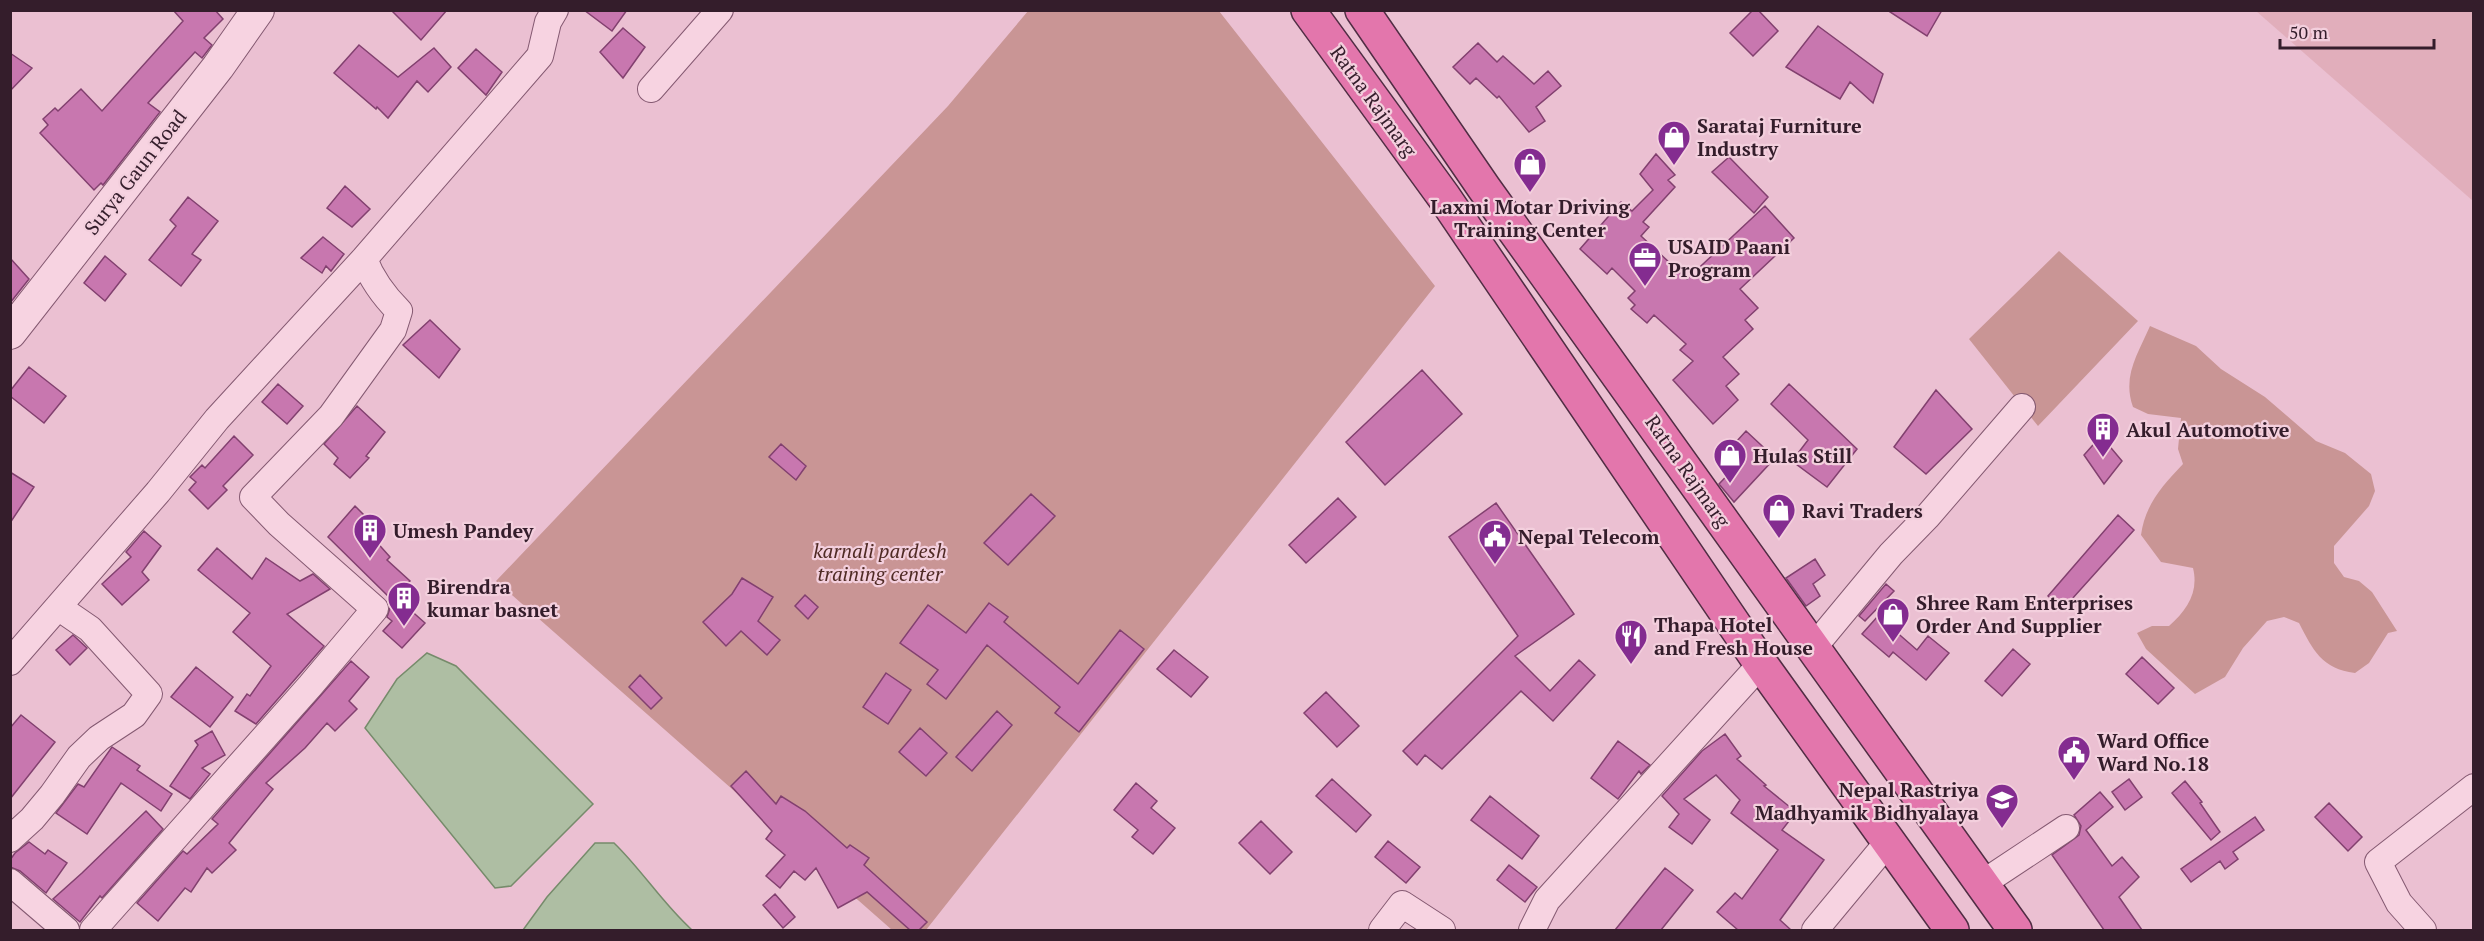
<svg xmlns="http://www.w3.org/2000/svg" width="2484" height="941" viewBox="0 0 2484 941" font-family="'PT Serif',serif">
	<rect width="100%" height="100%" fill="#ebc0d2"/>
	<path fill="#e1aebb" d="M2256 11H2473V201Z"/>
	<path fill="#c99595" d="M1028 11H1219L1435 286 926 930H892L496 581 948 106Z
		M2059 251 2138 321 2038 426 1969 339Z
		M2150 326 2196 346 2221 369 2265 397 2316 441 2345 453 2371 474 2375 491 2369 506 2334 546V563L2344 577 2359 581 2372 592 2397 631 2388 633 2369 663 2355 673C2322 669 2313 650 2299 623L2284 617 2267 621 2243 648 2225 677 2195 694 2146 649 2137 633 2152 626H2169C2187 610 2199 592 2193 568L2161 562 2141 535C2145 505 2162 486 2183 464L2178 449 2181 418 2148 414 2133 407C2122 376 2138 354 2150 326Z"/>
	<path fill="#aebea3" stroke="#768b6b" stroke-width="1.5" d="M427 653 456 666 593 804 511 886 495 888 365 728 397 679Z
		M595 843H614C642 870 663 904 692 930H523L547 897Z"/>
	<path fill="#c877af" stroke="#82406f" stroke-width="1.5" d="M173 10H215L223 19 204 38 212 45 202 58 195 52 148 103 160 112 103 185 101 183 94 190 40 133 48 125 43 119 55 108 58 111 81 89 102 111 183 21Z
		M391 10H447L421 40Z
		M584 10H627L612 31Z
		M1753 10H1758L1778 31 1753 56 1730 33Z
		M1887 10H1942L1927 36Z
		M1818 26 1883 74 1873 103 1850 82 1840 99 1786 67Z
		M623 28 645 47 623 78 600 52Z
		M1478 43 1497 62 1503 56 1534 84 1548 71 1561 86 1536 107 1545 121 1529 132 1499 96 1497 98 1476 78 1470 84 1453 67Z
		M359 45 398 77 434 48 451 67 428 92 417 81 388 118 377 107 376 109 334 73Z
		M476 49 502 72 486 95 458 68Z
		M10 53 32 68 10 91Z
		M1656 154 1675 175 1668 180 1675 187 1643 222 1649 227 1641 236 1687 279 1765 206 1794 238 1740 289 1758 308 1745 320 1753 329 1723 357 1739 374 1726 386 1738 400 1713 424 1673 380 1693 361 1680 350 1686 344 1654 315 1647 323 1631 309 1635 305 1628 298 1635 291 1612 268 1607 274 1580 249 1621 202 1632 211 1653 190 1640 174Z
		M1729 157 1768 197 1754 213 1712 172Z
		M345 186 370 209 352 227 327 208Z
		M188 197 218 221 192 254 201 260 181 286 149 260 176 226 170 220Z
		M323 237 344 254 331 271 326 266 322 273 301 258Z
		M105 256 126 274 105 301 84 283Z
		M10 258 29 279 10 303Z
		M430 320 460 349 439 378 403 345Z
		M29 367 66 396 44 423 10 396V391Z
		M1422 370 1462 414 1385 485 1346 442Z
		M278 384 303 406 287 424 262 402Z
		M1789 384 1857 449 1827 487 1792 461 1808 440 1771 404Z
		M1936 390 1972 429 1926 474 1894 447Z
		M357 406 385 432 366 456 369 458 350 478 334 464 338 458 324 444Z
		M1746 431 1775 458 1734 502 1719 484 1738 464 1726 453Z
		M234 436 253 455 223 486 227 490 208 509 189 490 196 482 190 477 202 465 205 468Z
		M2101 436 2122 461 2104 484 2084 455Z
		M781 444 806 466 796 480 769 457Z
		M10 472 34 487 10 523Z
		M1031 494 1055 516 1008 565 984 543Z
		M1338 498 1356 517 1306 563 1289 545Z
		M1496 503 1574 614 1515 656 1550 691 1579 660 1595 675 1553 721 1521 691 1442 769 1425 755 1417 765 1403 751 1518 636 1449 537Z
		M355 506 370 521 364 528 390 557 387 560 410 581 390 598 328 537Z
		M2118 515 2134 530 2063 609 2048 596Z
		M144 531 161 546 142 572 149 580 122 605 102 584 131 557 126 552Z
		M217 548 252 579 266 558 300 581 313 574 330 589 287 614 324 646 256 724 235 711 247 694 250 696 271 666 233 632 250 613 198 570Z
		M1815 559 1825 575 1813 584 1820 596 1806 606 1786 578Z
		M742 578 773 597 758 621 780 640 767 655 741 631 726 646 703 622 732 594Z
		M1886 584 1894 591 1865 621 1859 616Z
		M805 595 818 607 808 619 795 606Z
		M398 599 425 623 402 648 383 631 392 621 387 617 390 608Z
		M989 603 1008 617 1004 622 1078 684 1120 630 1144 649 1079 732 1055 713 1060 707 987 645 946 699 927 684 938 670 900 643 928 605 966 633Z
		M1878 616 1917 650 1928 636 1949 653 1926 680 1893 652 1889 657 1862 634Z
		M73 635 87 648 70 665 56 650Z
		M2013 649 2030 664 2002 696 1985 681Z
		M1174 650 1208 677 1191 697 1157 669Z
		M2142 657 2174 688 2158 704 2126 674Z
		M351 661 369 677 349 701 357 709 335 731 327 723 305 748 266 783 273 789 229 843 236 850 212 873 207 868 191 892 185 888 158 921 137 903 183 851 187 854 218 824 212 819Z
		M196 667 233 697 210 727 171 697Z
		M886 673 911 690 888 724 863 707Z
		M640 675 662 698 651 709 629 687Z
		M1326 692 1359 726 1337 747 1304 713Z
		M997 711 1012 725 972 771 956 757Z
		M21 715 55 742 10 799V728Z
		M920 728 947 753 926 776 899 752Z
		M212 731 225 755 202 768 210 774 190 799 170 786 198 745 195 741Z
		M1725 734 1741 756 1737 759 1766 785 1764 786 1796 812 1782 830 1824 860 1780 920 1791 930H1738L1717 912 1735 893 1742 899 1778 850 1731 813 1740 800 1716 775 1684 799 1710 820 1692 844 1669 827 1679 814 1662 796 1702 751Z
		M1618 741 1650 765 1641 774 1639 771 1618 799 1591 778Z
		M112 747 140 766 137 770 172 794 161 811 121 783 87 834 56 813 78 784 84 787Z
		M746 771 776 804 781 796 805 811 847 848 850 845 869 858 864 865 927 922 919 930H910L867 892 838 908 816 868 805 880 794 871 780 888 766 876 785 855 766 839 772 831 731 786Z
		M1332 779 1371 815 1356 832 1316 796Z
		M2129 779 2142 797 2125 810 2112 792Z
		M2185 781 2202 802 2200 803 2220 832 2211 840 2172 793Z
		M1136 783 1157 801 1151 808 1175 828 1153 854 1132 837 1138 830 1114 810Z
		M2100 792 2113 807 2086 830 2112 866 2122 857 2139 877 2119 897 2142 930H2104L2052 855 2079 835 2081 826 2074 815Z
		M1490 796 1539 836 1522 859 1471 820Z
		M2329 803 2362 837 2348 851 2315 817Z
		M146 811 163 829 102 898 100 896 80 922 53 899 82 873Z
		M2255 817 2264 830 2233 852 2238 859 2225 869 2220 861 2191 882 2181 869Z
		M1261 821 1292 852 1270 874 1239 843Z
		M1388 841 1420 867 1406 883 1375 857Z
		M29 842 45 854 48 850 67 863 46 893 20 871 10 867V860L15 853Z
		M1509 865 1537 887 1525 902 1497 880Z
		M1665 868 1693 890 1661 930H1615Z
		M775 894 795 917 783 928 763 905Z"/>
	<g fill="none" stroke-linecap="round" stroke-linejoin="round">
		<defs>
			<path id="minor" d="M651 89 720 10
				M1813 648 1891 554 1927 517 2022 407
				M10 662 158 492 217 419 364 259 540 56 548 22 555 10
				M10 839 32 819 52 795 79 757 99 738 134 715 149 694 90 629 58 607
				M10 882 66 930
				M1983 883 2066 828
				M93 930 310 686 375 609 279 524 253 497 331 416 393 330 399 311C383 295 372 280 364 259
				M1382 930 1402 904 1442 930
				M1532 930 1547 900 1761 664
				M1815 930 1888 842
				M2423 930 2399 903 2378 862 2474 787"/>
			<path id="tertiary" d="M10 333 218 67 258 10"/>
			<path id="trunk" d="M1308 10 1444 197 1761 664 1952 930
				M1362 10 1484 188 2015 930"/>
		</defs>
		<use href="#minor" stroke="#845971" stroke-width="28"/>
		<use href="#tertiary" stroke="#845971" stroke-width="34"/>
		<use href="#trunk" stroke="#512d44" stroke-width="36"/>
		<use href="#minor" stroke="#f7d3e1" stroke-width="26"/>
		<use href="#tertiary" stroke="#f7d3e1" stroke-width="32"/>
		<use href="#trunk" stroke="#e376ac" stroke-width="33"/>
	</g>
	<defs>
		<symbol id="shop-pin" viewBox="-11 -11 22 30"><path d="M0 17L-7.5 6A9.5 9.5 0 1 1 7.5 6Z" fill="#842c90" stroke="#f3cfdd"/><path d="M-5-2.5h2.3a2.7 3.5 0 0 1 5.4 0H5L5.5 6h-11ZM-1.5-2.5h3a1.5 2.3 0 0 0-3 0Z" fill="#fff"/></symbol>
		<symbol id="office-pin" viewBox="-11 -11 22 30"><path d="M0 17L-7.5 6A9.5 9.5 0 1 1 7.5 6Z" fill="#842c90" stroke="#f3cfdd"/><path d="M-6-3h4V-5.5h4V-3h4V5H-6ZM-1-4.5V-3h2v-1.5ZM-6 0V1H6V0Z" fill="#fff"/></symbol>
		<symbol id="building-pin" viewBox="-11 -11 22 30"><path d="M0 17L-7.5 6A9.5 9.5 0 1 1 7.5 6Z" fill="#842c90" stroke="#f3cfdd"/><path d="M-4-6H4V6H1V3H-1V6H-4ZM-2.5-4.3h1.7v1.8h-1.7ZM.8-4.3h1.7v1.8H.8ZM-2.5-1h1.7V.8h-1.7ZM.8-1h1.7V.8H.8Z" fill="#fff"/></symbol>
		<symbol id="civic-pin" viewBox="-11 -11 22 30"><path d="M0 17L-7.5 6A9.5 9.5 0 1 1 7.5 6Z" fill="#842c90" stroke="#f3cfdd"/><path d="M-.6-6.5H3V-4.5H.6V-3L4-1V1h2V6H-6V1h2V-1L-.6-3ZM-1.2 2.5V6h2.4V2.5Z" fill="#fff"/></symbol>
		<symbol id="restaurant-pin" viewBox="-11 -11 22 30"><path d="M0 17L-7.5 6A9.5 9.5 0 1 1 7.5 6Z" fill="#842c90" stroke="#f3cfdd"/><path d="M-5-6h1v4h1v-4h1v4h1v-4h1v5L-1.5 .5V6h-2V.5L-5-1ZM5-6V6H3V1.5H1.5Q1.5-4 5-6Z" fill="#fff"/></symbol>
		<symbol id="school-pin" viewBox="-11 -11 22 30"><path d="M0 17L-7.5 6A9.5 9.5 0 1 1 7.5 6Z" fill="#842c90" stroke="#f3cfdd"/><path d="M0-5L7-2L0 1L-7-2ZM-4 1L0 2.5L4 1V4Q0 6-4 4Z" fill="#fff"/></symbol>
	</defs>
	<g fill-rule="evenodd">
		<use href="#shop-pin" x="1655" y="118" width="38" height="52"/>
		<use href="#shop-pin" x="1511" y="145" width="38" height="52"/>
		<use href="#office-pin" x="1626" y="239" width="38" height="52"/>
		<use href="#building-pin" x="2084" y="410" width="38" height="52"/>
		<use href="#shop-pin" x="1711" y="436" width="38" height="52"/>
		<use href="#shop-pin" x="1760" y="491" width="38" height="52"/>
		<use href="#building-pin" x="351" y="511" width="38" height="52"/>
		<use href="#civic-pin" x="1476" y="517" width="38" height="52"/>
		<use href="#building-pin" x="385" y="579" width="38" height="52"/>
		<use href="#shop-pin" x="1874" y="595" width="38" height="52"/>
		<use href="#restaurant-pin" x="1612" y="617" width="38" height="52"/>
		<use href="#civic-pin" x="2055" y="733" width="38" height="52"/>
		<use href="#school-pin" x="1983" y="781" width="38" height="52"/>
	</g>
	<g text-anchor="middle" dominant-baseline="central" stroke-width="4.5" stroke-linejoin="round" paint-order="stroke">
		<g font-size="20" fill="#341d2b" stroke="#f3cfdd">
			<text transform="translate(1374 101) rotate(54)">Ratna Rajmarg</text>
			<text transform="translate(135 172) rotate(-52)">Surya Gaun Road</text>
			<text transform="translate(1688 471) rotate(55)">Ratna Rajmarg</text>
		</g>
		<g font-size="20" font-weight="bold" fill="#341d2b" stroke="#f3cfdd" text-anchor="start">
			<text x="1697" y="125">Sarataj Furniture<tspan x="1697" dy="23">Industry</tspan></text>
			<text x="1530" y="206" text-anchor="middle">Laxmi Motar Driving<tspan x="1530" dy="23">Training Center</tspan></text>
			<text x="1668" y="246">USAID Paani<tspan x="1668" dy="23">Program</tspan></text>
			<text x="2126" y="429">Akul Automotive</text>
			<text x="1753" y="455">Hulas Still</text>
			<text x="1802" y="510">Ravi Traders</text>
			<text x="393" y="530">Umesh Pandey</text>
			<text x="1518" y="536">Nepal Telecom</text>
			<text x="427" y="586">Birendra<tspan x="427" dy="23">kumar basnet</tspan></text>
			<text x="1916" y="602">Shree Ram Enterprises<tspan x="1916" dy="23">Order And Supplier</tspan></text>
			<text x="1654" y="624">Thapa Hotel<tspan x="1654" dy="23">and Fresh House</tspan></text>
			<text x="2097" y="740">Ward Office<tspan x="2097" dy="23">Ward No.18</tspan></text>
			<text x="1979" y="789" text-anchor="end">Nepal Rastriya<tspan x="1979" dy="23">Madhyamik Bidhyalaya</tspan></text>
		</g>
		<g font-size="20" font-style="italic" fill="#4f2a24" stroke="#f3cfdd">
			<text x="880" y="550">karnali pardesh<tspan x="880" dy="23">training center</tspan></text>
		</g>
	</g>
	<rect width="2484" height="941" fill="none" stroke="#341d2b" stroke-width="24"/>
	<path d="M2280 39v9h154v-9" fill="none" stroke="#341d2b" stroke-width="3"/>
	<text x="2289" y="39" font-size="18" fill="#341d2b" stroke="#f3cfdd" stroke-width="4.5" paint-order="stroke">50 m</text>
</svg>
